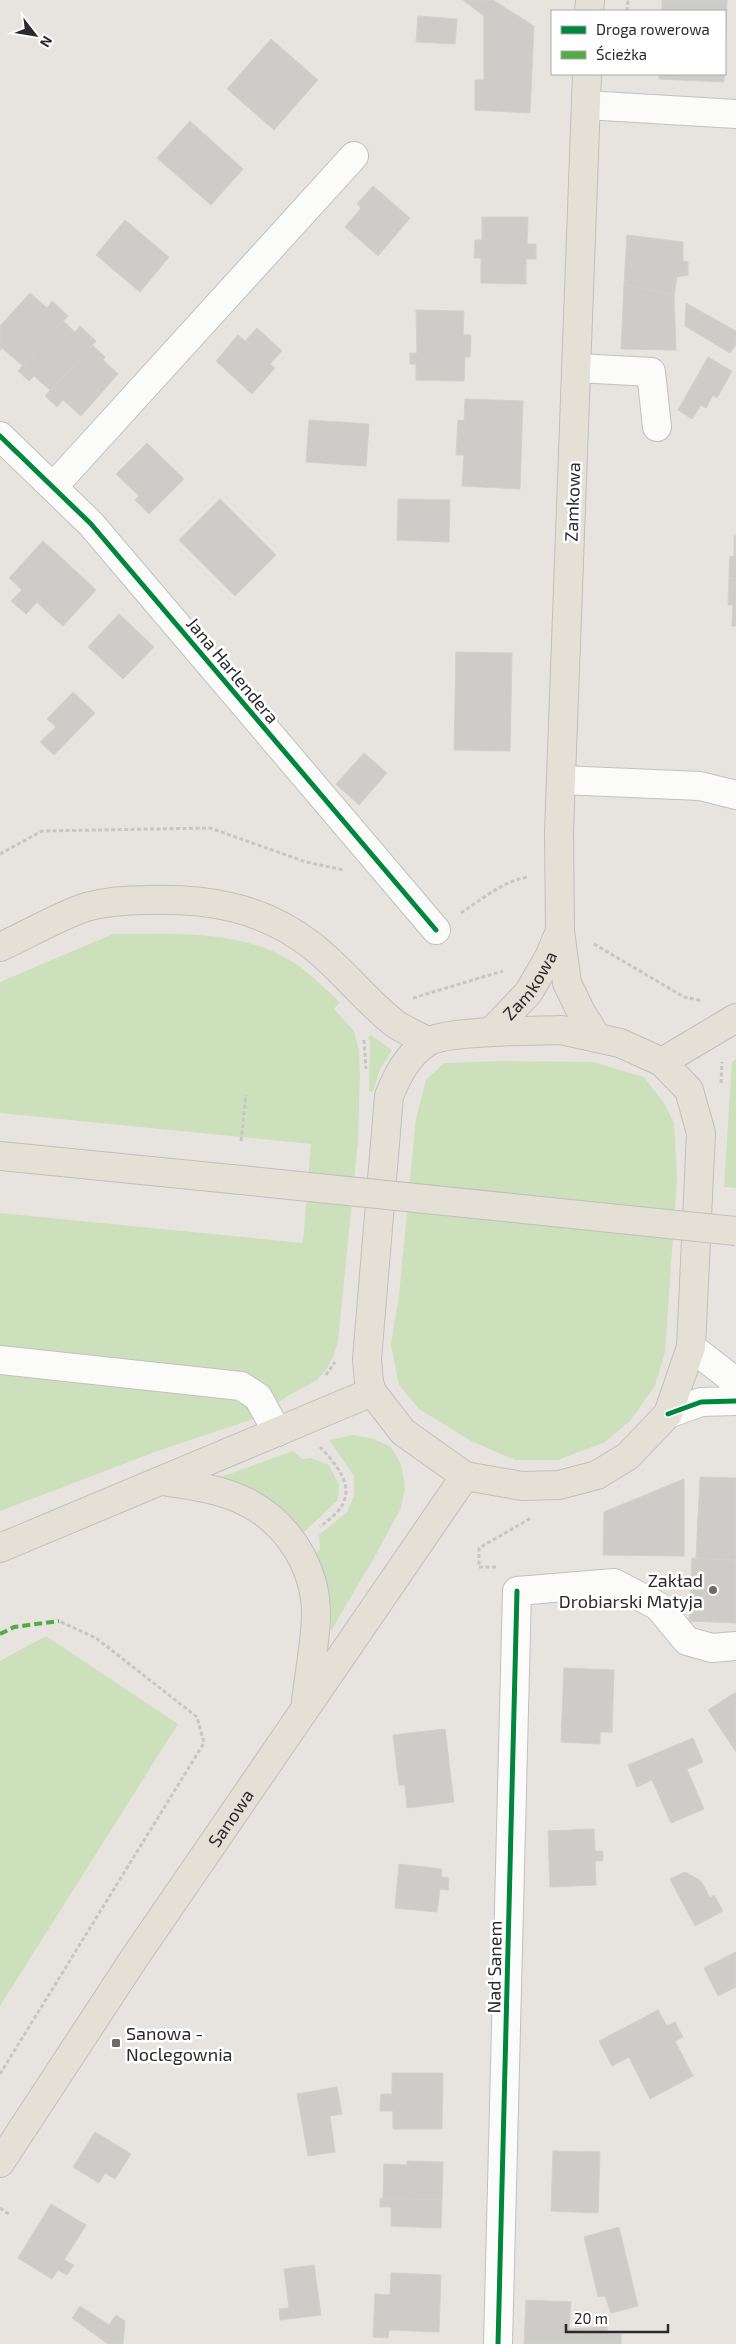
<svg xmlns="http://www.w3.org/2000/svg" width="736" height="2344" viewBox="0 0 736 2344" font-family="'Exo 2',sans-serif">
	<rect width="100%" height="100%" fill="#e7e4e0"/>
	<path fill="#cde0bc" d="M113 934C174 934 240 929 293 962 310 973 325 989 340 1002L334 1009 354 1031 359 1050 360 1073 358 1141 338 1341 333 1357 326 1370 317 1380 286 1397 259 1417 155 1452 0 1511V1213L303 1243 311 1144 0 1113V982Z
		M371 1035 392 1050 380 1069 373 1092 369 1091 370 1042 368 1037Z
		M736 1059V1188L724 1187 732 1062Z
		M502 1061 593 1062 644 1077 664 1103 674 1123 677 1178 665 1352 655 1386 630 1421 605 1442 558 1460H515L471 1441 419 1409 399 1385 391 1345 399 1295 416 1118 426 1080 444 1063Z
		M353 1435 374 1439 391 1447 401 1464 405 1488 401 1508 375 1556 331 1631 329 1594 315 1555 320 1549 319 1535 347 1512 354 1496V1476L329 1440Z
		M293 1451 302 1459 311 1458 329 1465 339 1485 338 1500 300 1536 286 1517 250 1487 218 1478Z
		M46 1636 178 1724 0 2006V1661Z"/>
	<path fill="#ceccc9" stroke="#d2d0cc" d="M463 0H493L534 26 530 113 475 110V80H484V16Z
		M662 0H727L725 56V11H662Z
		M418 16 457 19 455 44 416 42Z
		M271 39 318 80 274 130 227 89Z
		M659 74H724V82L659 79Z
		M190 121 243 169 211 205 157 158Z
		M373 186 410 218 378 256 345 227 361 208 357 204Z
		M482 217H528L527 244H536V259H526V284L481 283V258H474L475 240H482Z
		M125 220 169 257 140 292 96 255Z
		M627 235 683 242V261L688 262V275L677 277 674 295 624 285Z
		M624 285 674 295 676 350 621 349Z
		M30 293 47 308 52 301 68 316 23 366 2 348 0 351V326Z
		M686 303 736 331V345L730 353 685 326Z
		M416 310 464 311 463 335H471L470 357H465L464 381 416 380V364H410V353H417Z
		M63 321 75 332 80 326 96 341 51 391 34 376 29 381 18 371Z
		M257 328 282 351 270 364 275 368 252 394 216 361 238 335 245 341Z
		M92 345 105 357 103 360 118 374 81 416 63 400 57 407 45 396Z
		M708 357 732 371 717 398 713 395 706 408 701 405 692 419 678 410Z
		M465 399 523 401 520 489 462 486 464 455H456L458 420 464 421Z
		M309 420 369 424 366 466 306 462Z
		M147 443 184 479 149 514 135 500 139 496 116 474Z
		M220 499 276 555 235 596 179 540Z
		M398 499 450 500 449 542 397 540Z
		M734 536H736V578H729L730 556 734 557Z
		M43 541 79 574 45 610 37 602 26 614 11 601 22 590 9 578Z
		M79 574 96 590 63 626 45 610Z
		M729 578H736V626H732L733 605H728Z
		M119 614 154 647 123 679 88 647Z
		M456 652 512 653 510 751 454 750Z
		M73 692 95 713 54 755 40 742 56 727 47 719Z
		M364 753 387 773 359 805 336 784Z
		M700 1477 736 1478V1560L696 1558Z
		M684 1479V1556L603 1555 604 1512Z
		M692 1558 736 1560V1623L689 1621Z
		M564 1668 614 1670 612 1732H600V1744L561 1742Z
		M736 1692V1752L708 1710Z
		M445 1729 454 1802 407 1808 405 1785H399L393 1735Z
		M693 1738 703 1762 687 1769 704 1809 671 1823 652 1780 637 1787 628 1765Z
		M594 1829 595 1851H603V1861H595L596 1885 550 1887 548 1831Z
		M399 1864 442 1869 441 1877 449 1878 448 1890 440 1889 437 1912 395 1908Z
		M685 1872 701 1881 710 1898 714 1895 723 1911 695 1926 670 1879Z
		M736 1952V1987L718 1996 704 1968Z
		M658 2010 667 2026 675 2022 683 2037 675 2041 693 2076 650 2099 629 2057 612 2066 599 2041Z
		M392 2073H443L442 2129H393V2111H380L381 2094H392Z
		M337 2087 342 2114 330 2116 335 2152 308 2156 297 2094Z
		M95 2132 131 2154 115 2179 105 2173 99 2183 73 2167Z
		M553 2151 600 2152 598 2213 551 2211Z
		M407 2161 443 2162 442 2200 383 2198 384 2164 407 2165Z
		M380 2198 442 2200 441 2228 391 2226V2207H380Z
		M51 2204 86 2225 64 2260 74 2265 67 2275 58 2270 52 2279 18 2258Z
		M619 2227 638 2306 611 2313 605 2296 598 2297 584 2237Z
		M314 2265 321 2315 280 2320 279 2309 289 2308 284 2269Z
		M391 2273 441 2275 439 2332 389 2330 388 2338 373 2337 375 2294 390 2295Z
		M526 2300 571 2302 569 2329 607 2327 608 2334H621V2344H524Z
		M80 2306 109 2325 116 2315 125 2321 123 2344H108L72 2318Z"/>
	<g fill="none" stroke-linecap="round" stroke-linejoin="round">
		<defs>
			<path id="minor" d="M586 105 736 114
				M577 368 651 372 657 427
				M0 436 91 524 436 930
				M53 487 354 156
				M561 780 700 786 736 795
				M691 1347 736 1382
				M0 1360 241 1386 258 1397 277 1432
				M668 1414 701 1402 736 1401
				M498 2344 517 1591 614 1583 658 1606 687 1641 712 1648 736 1646"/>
			<g id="major">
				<path d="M589 11 590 0"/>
				<path d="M587 74 559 832 560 931 567 983 581 1012 597 1038"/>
				<path d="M0 947C27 935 59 916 86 907 105 902 127 900 146 900 207 898 262 907 311 945 341 968 364 999 394 1023 404 1030 416 1035 427 1041"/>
				<path d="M561 1030 620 1043 662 1062 689 1090 701 1133 691 1347 668 1414 628 1456 597 1475 559 1485 522 1486 465 1476 403 1432 372 1392 369 1382 367 1359 389 1096C397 1076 407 1056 426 1043 444 1030 535 1031 561 1030Z"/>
				<path id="s1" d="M491 1032 529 992 549 957 560 931"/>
				<path d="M662 1062 736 1018"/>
				<path d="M0 1156 251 1181"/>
				<path d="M162 1481C188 1485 215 1488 240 1499 286 1519 317 1567 316 1617 315 1645 309 1674 306 1701"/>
				<path d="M0 1548 372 1392"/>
				<path id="s2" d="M0 2163 135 1957 465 1476"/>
			</g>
		</defs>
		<use href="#minor" stroke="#c1c0c1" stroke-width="30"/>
		<use href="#major" stroke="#bfbfbd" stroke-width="30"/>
		<path stroke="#c6c6c5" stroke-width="3" stroke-dasharray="4 2.5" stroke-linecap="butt" d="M627 11 628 0
			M0 854 42 831 210 828 306 862 344 870
			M461 913C482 899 502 882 527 877
			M594 944 684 997 703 1001
			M413 998 503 971
			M364 1040 366 1069
			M721 1083 722 1062
			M241 1141 246 1095
			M326 1375 335 1362
			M320 1447C336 1464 358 1488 338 1511 333 1517 326 1522 320 1527
			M496 1567H479V1548L531 1518
			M0 2074 204 1743 197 1717 96 1638 59 1621
			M0 2208 10 2215"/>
		<use href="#minor" stroke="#fbfbfa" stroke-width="28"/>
		<use href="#major" stroke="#e4e0d5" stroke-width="28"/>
		<defs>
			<path id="major-bridge" d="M251 1181 736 1231"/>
		</defs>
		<use href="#major-bridge" stroke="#bfbfbd" stroke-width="30" stroke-linecap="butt"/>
		<use href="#major-bridge" stroke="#e4e0d5" stroke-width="28"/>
		<path stroke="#53ab44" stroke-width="4" stroke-dasharray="8 4" stroke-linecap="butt" d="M0 1634 14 1627 59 1621"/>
		<defs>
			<path id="cycleway" d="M0 436 91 524 436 930
				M668 1414 701 1402 736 1401
				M498 2344 517 1591"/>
		</defs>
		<use href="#cycleway" stroke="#fff" stroke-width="8"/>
		<use href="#cycleway" stroke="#00873e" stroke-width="5"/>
	</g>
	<g fill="#6c6b6a" stroke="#fff" stroke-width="2">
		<circle cx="713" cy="1590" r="5"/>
		<rect x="111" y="2038" width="10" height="10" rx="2.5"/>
	</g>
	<g text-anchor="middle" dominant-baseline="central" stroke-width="5" stroke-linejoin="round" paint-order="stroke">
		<g font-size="18" fill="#2a2a2a" stroke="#fff">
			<text transform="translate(572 502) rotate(-88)">Zamkowa</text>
			<text transform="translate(233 670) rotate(50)">Jana Harlendera</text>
			<text stroke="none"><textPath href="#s1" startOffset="61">Zamkowa</textPath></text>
			<text stroke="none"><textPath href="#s2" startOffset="415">Sanowa</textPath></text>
			<text transform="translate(494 1967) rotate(-89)">Nad Sanem</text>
		</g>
		<g font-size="18" fill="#2a2a2a" stroke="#fff" text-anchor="end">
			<text x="703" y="1580">Zakład<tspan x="703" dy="21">Drobiarski Matyja</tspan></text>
			<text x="126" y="2033" text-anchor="start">Sanowa -<tspan x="126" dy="21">Noclegownia</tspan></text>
		</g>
	</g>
	<rect x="551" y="10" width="175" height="65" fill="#ffffff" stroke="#aaaaaa"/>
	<rect x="561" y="26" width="25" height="8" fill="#00873e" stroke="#aaaaaa"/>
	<text x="596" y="35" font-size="15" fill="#2a2a2a">Droga rowerowa</text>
	<rect x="561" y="51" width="25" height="8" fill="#53ab44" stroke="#aaaaaa"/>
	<text x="596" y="60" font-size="15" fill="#2a2a2a">Ścieżka</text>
	<g transform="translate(35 35) rotate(121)" stroke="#ffffff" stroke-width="4" paint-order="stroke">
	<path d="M0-4L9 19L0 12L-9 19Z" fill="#2a2a2a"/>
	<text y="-8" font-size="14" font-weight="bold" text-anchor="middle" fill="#2a2a2a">N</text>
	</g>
	<path d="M566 2324v8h102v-8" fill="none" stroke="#2a2a2a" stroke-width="2.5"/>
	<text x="574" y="2324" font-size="15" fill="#2a2a2a" stroke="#ffffff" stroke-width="4" paint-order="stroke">20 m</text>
</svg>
